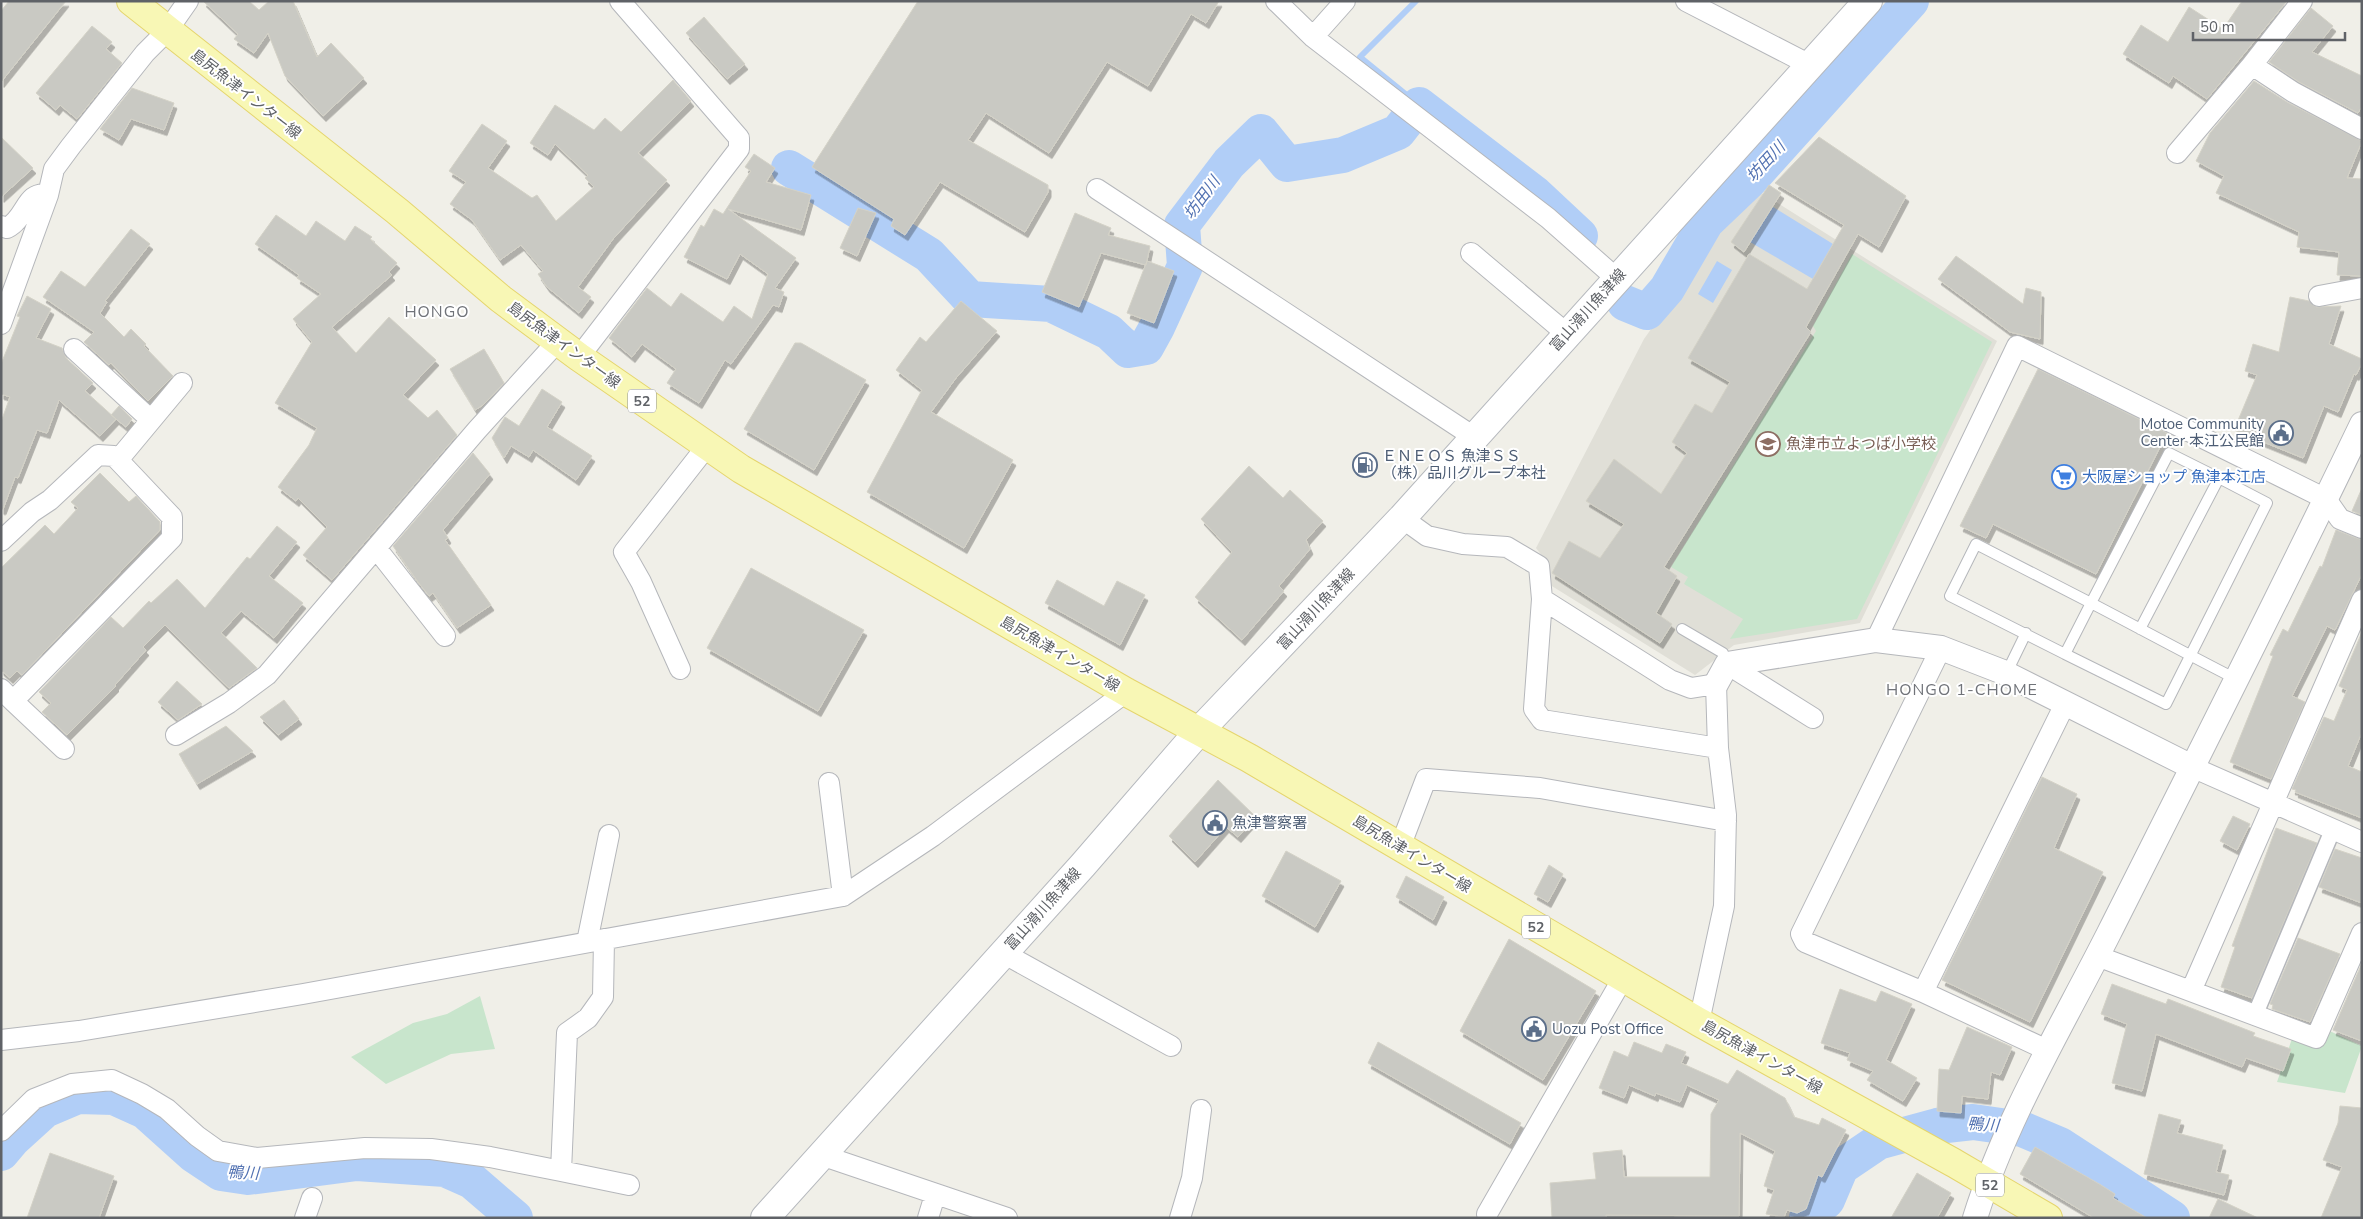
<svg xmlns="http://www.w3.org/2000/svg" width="2363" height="1219" viewBox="0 0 2363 1219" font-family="'Nunito Sans','Noto Sans JP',sans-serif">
	<defs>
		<filter id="shadow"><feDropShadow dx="3" dy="5.5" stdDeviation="0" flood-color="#0004"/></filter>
	</defs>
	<rect width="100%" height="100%" fill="#f0efe8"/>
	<path fill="#e0dfd7" d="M1752 187 1997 341 1860 623 1734 645 1695 675 1547 583 1549 565 1536 548 1644 339Z"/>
	<path fill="#c8e5cc" d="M1852 254 1992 342 1857 619 1730 639 1743 619 1684 584 1688 577 1671 567 1816 331 1813 326Z
		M480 996 495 1049 451 1054 386 1084 351 1057 413 1023 447 1014Z
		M2321 1027 2362 1046 2345 1093 2277 1082 2295 1030Z"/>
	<path fill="#b1cef7" d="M1773 207 1833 244 1813 279 1750 242Z
		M1717 261 1732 270 1713 303 1698 294Z"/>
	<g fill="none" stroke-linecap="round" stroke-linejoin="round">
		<path stroke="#b1cef7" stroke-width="6" d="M1416 1 1360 57 1419 105"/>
		<path stroke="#b1cef7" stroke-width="36" d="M789 168 929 255 970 299 1051 304 1109 332 1128 350 1146 347 1157 327 1185 266 1182 225 1229 163 1261 132 1287 164 1343 155 1398 132 1419 105 1534 193 1580 236
			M1625 303 1647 312 1667 289 1706 222 1750 180 1911 1
			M1 1153 12 1140 45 1110 78 1096 114 1097 145 1111 194 1155 221 1173 248 1177 357 1163 445 1169 472 1181 515 1218
			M1807 1218 1827 1200 1841 1167 1878 1142 1937 1126 1973 1122 2022 1129 2060 1145 2172 1218"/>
	</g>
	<path fill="#c9c9c3" stroke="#d4d2c7" filter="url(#shadow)" d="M9 1H66L1 82V11Z
		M203 1H249L259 10 269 1H293L317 57 331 43 364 78 323 116 285 76 268 33 254 53 234 39 238 34Z
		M918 1H1219L1206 23 1191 14 1148 86 1107 62 1049 153 986 113 968 140 1048 185V192L1025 232 940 182 905 235 891 226 894 219 812 167Z
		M2242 1H2287L2207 99 2173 76 2169 83 2123 54 2141 25 2168 42 2189 7 2223 29Z
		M2311 8 2333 26 2312 52 2362 76V106L2358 113 2299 82 2269 62Z
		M704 17 745 64 727 79 686 33Z
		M92 26 112 42 106 49 122 63 77 119 60 105 56 110 36 93Z
		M673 80 691 101 638 153 667 180 613 239 578 287 591 297 579 313 547 287 538 274 543 271 521 245 500 260 472 220 450 204 466 182 449 171 482 124 507 141 488 168 532 198 537 195 556 221 594 187 585 178 588 175 555 144 548 155 530 143 555 105 594 130 605 118 621 132Z
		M2254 81 2287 102 2362 141 2347 178 2362 179V276L2337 275 2339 252 2297 247 2299 232 2216 193 2224 176 2196 161 2210 133Z
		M132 88 174 103 164 130 131 119 119 140 100 129Z
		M1 137 33 168 1 197Z
		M1819 137 1906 196 1879 247 1858 234 1806 327 1811 332 1664 567 1677 576 1656 613 1672 624 1660 643 1552 573 1569 541 1600 558 1624 524 1586 501 1614 459 1661 494 1687 453 1672 442 1695 404 1712 413 1730 382 1688 358 1749 254 1807 289 1844 225 1775 183Z
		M754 154 775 168 766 182 811 195 801 230 728 209 796 258 775 288 784 292 779 307 773 305 731 364 725 360 699 403 667 383 676 369 642 344 632 357 609 338 647 288 671 307 681 293 723 322 734 306 752 319 768 274 740 254 727 279 684 257 701 225 704 227 714 209 723 214 751 171 745 167Z
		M1769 185 1781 193 1744 252 1731 242Z
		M858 208 876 213 857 256 840 248Z
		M1075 213 1111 228 1108 235 1150 246 1146 265 1101 253 1079 307 1042 292Z
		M276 215 306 236 316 221 345 241 355 226 372 237 370 239 397 263 389 272 392 275 332 327 356 353 389 317 436 360 403 395 428 418 437 410 457 435 332 580 303 555 327 527 298 498 296 501 278 487 309 445 317 428 275 403 312 342 293 319 321 294 297 278 299 275 255 244Z
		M131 229 150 244 105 301 107 302 100 313 124 337 131 329 146 344 144 346 173 376 148 401 111 363 109 365 84 342 94 332 43 297 61 271 85 287Z
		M1956 256 2023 304 2026 288 2041 292 2040 339 2010 332 1938 279Z
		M1147 261 1174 271 1154 323 1127 313Z
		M27 296 51 309 36 338 62 348 66 358 93 383 85 391 116 419 100 436 59 400 47 433 37 430 18 478 15 477 3 509H1V422L10 397 1 394V364L20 317 17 316Z
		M2290 297 2309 301 2316 307 2341 306 2329 344 2362 359V363L2356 375 2354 374 2338 412 2324 406 2303 458 2234 430 2257 375 2245 371 2253 344 2279 352Z
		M961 301 997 331 956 378 931 412 1013 460 964 548 867 492 922 390 896 370 920 337 926 342Z
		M795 343H801L866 380 814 470 744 429Z
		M484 349 504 383 483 405 475 410 450 369Z
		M2038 369 2167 433 2096 574 1993 524 1986 538 1960 526Z
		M542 389 562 402 547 427 592 456 576 480 533 450 529 457 511 446 504 458 492 438 505 417 519 426Z
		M119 406 132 419 126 427 111 415Z
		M473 453 490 474 443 530 448 538 445 540 491 605 457 628 433 593 429 596 418 582 393 546Z
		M1249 466 1283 498 1290 490 1323 521 1306 540 1310 549 1279 586 1284 591 1242 640 1195 597 1232 552 1201 519Z
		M100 473 129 502 136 496 160 522V530L22 675 17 671 10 678 1 670V568L45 525 54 534 78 508 71 502Z
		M2362 488V515L2352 511Z
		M277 526 297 542 269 576 303 603 274 638 241 611 221 633 257 668 229 688 165 625 143 647 146 650 115 685 116 686 67 735 42 712 51 703 39 692 111 617 123 628 149 601 151 603 177 579 205 608 247 557 250 559Z
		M2336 530 2362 540V574L2335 630 2327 626 2292 696 2305 702 2271 779 2230 762 2273 656 2270 655 2283 629 2288 632 2320 566 2322 567Z
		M751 568 864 630 818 711 707 648Z
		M1057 580 1104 606 1117 581 1145 595 1120 645 1045 603Z
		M2362 632V732L2348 766 2362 772V818L2295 792 2296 790 2292 789 2324 717 2334 721 2347 690 2339 686Z
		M177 681 202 704 178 720 158 702Z
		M284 700 299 719 278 735 260 717Z
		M226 726 253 751 197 784 179 754Z
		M2042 777 2077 794 2054 848 2103 872 2030 1022 1942 980Z
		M1218 780 1256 817 1238 837 1226 827 1195 862 1169 836Z
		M2233 816 2250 824 2237 850 2220 841Z
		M2276 828 2317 843 2252 998 2221 987 2235 947 2232 946Z
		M2335 849 2362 858V903L2319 887Z
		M1286 851 1341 881 1315 927 1262 896Z
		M1549 865 1563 874 1548 902 1534 894Z
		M1406 876 1444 897 1433 920 1396 897Z
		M2298 938 2340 954 2310 1022 2272 1009 2273 1005 2270 1004Z
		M1509 939 1596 991 1543 1080 1460 1031Z
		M2362 963V1041L2333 1030Z
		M2112 984 2166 1004 2168 999 2255 1033 2253 1036 2291 1049 2283 1071 2246 1058 2242 1067 2156 1034 2142 1091 2112 1083 2127 1024 2101 1014Z
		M1840 989 1876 1002 1881 991 1912 1004 1886 1060 1917 1078 1903 1101 1867 1080 1873 1071 1847 1060 1850 1053 1821 1043Z
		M1967 1027 2012 1047 2000 1075 1991 1072 1988 1099 1962 1096 1961 1113 1937 1111 1939 1069 1949 1070Z
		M1378 1042 1521 1123 1510 1144 1368 1063Z
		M1634 1042 1662 1053 1666 1044 1686 1052 1681 1063 1728 1084 1737 1070 1785 1098 1794 1117 1819 1125 1822 1118 1846 1130 1822 1177 1818 1175 1806 1209 1797 1213 1787 1210 1784 1217 1766 1214 1774 1190 1764 1186 1775 1151 1740 1133 1739 1216 1606 1215V1218H1552L1550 1183 1596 1179 1593 1153 1622 1150 1624 1177H1710L1711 1114 1719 1100 1687 1085 1680 1102 1656 1093 1655 1096 1629 1085 1624 1098 1599 1088 1614 1051 1628 1057Z
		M2340 1106 2362 1108V1218H2321L2342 1167 2323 1160 2338 1123Z
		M2159 1114 2181 1120 2177 1133 2223 1145 2216 1172 2229 1175 2224 1195 2144 1174Z
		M2035 1147 2101 1185 2115 1194 2113 1198 2147 1218H2094L2020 1174Z
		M50 1153 114 1176 99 1218H27Z
		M1917 1173 1951 1193 1937 1218H1891Z
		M2218 1199 2258 1218H2209Z"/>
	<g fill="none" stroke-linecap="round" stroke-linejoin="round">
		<defs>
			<path id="service" d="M1682 629 1723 653 1727 664
				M2140 629 2219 478 2267 503 2166 704 2065 654 2091 603C2139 628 2187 654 2236 679
				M2065 654 1950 596 1976 544 2091 603 2169 453 2219 478
				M2006 674 2026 633"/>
			<path id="pedestrian" d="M2255 1015 2333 829"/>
			<path id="minor" d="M1276 1 1313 37 1548 218 1617 279
				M1686 1 1810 65
				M2302 1 2252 65 2293 92 2362 129
				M1313 37 1345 1
				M2177 153 2252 65
				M1097 189 1474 437
				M1 226 7 228C27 218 25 190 48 195
				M1471 253 1567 334
				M2319 296 2362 288
				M1 324 48 195 54 169 71 146 145 53 167 31 188 1
				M74 349 151 420
				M579 357 739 149V138L620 1
				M1402 518 1427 536 1463 544 1507 547 1539 566 1542 599 1534 709 1542 720 1718 748
				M1 541 32 512 50 500 98 455 114 456 118 460 182 383
				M376 548 445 636
				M1542 599 1670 680 1691 688 1716 684 1718 748 1726 815 1724 906 1699 1022
				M1876 640 2017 346 2326 499 2340 519 2362 528
				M1941 648 1801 934 1805 942 1923 992 2047 1050
				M1727 664 1813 718
				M680 669 641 582 624 552 707 446
				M1 689 13 701 172 538V517L118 460
				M13 701 64 749
				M176 735 229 703 267 675 477 430 558 341
				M2192 767 2362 842
				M829 783 843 896
				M1400 847 1426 779 1540 788 1726 821
				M604 939 603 997 588 1018 567 1033 561 1171 629 1185
				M587 942 609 835
				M1003 953 1171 1046
				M2097 956 2316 1038 2362 933
				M2191 991 2362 600
				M1923 992 2065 704
				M1 1040 79 1031 303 994 843 896 933 836 1126 692
				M1 1131 34 1099 72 1084 112 1080 142 1094 167 1109 197 1136 218 1151 257 1158 365 1148 431 1149 490 1157 561 1171
				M821 1155 1007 1218
				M1487 1214 1623 978
				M305 1218 312 1198
				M928 1218 935 1195
				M1180 1218 1192 1178 1201 1110"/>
			<path id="tertiary" d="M1716 684 1727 664 1876 640 1941 648 2003 672 2192 767
				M1975 1218C2006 1118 2062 1026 2109 933 2194 764 2280 595 2362 424"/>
			<path id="secondary" d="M765 1218 1083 865 1200 730 1402 518 1868 1"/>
			<path id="primary" d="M131 1 397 211 501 299 579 357 741 469 1126 692 1249 758 1699 1022 1954 1163 2048 1218"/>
		</defs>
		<use href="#service" stroke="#b5b7bb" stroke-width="12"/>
		<use href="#pedestrian" stroke="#b5b7bb" stroke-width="18"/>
		<use href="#minor" stroke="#b5b7bb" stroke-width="22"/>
		<use href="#tertiary" stroke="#b5b7bb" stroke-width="26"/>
		<use href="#secondary" stroke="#b6b9be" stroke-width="30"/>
		<use href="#primary" stroke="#e5d56d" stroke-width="30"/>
		<use href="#service" stroke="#fff" stroke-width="10"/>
		<use href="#pedestrian" stroke="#fff" stroke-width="15"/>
		<use href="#minor" stroke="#fff" stroke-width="20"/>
		<use href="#tertiary" stroke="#fff" stroke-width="24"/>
		<use href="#secondary" stroke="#fff" stroke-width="28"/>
		<use href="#primary" stroke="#f8f7b5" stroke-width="28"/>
	</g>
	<defs>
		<symbol id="civic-ring" viewBox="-11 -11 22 22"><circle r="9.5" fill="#fff" stroke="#5c6f8a" stroke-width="1.5"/><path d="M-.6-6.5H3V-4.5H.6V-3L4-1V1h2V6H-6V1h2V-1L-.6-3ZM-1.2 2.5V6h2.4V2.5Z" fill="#5c6f8a"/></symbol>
		<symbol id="school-ring" viewBox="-11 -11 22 22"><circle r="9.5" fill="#fff" stroke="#8d6e63" stroke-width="1.5"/><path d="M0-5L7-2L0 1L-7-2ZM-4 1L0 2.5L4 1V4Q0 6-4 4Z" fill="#8d6e63"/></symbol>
		<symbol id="fuel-ring" viewBox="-11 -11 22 22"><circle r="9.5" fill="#fff" stroke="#5c6f8a" stroke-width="1.5"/><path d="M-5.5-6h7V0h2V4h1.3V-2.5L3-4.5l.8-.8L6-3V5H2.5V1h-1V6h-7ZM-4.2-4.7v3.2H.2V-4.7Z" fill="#5c6f8a"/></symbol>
		<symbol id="supermarket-ring" viewBox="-11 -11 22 22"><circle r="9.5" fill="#fff" stroke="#3f7fe0" stroke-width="1.5"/><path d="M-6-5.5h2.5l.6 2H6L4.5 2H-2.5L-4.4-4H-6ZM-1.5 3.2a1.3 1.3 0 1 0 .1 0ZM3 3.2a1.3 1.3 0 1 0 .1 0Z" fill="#3f7fe0"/></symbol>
	</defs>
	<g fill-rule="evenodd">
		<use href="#civic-ring" x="2267" y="419" width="28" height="28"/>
		<use href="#school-ring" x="1754" y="430" width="28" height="28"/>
		<use href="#fuel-ring" x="1351" y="451" width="28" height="28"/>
		<use href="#supermarket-ring" x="2050" y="463" width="28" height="28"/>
		<use href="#civic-ring" x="1201" y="809" width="28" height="28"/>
		<use href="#civic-ring" x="1520" y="1015" width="28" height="28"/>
	</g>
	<g text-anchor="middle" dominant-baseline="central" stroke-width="4" stroke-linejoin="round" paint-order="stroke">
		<g fill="#fff" stroke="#8f9195" stroke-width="1">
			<rect x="628" y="389.5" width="28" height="23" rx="4"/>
			<rect x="1522" y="915.5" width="28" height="23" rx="4"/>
			<rect x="1976" y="1173.5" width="28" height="23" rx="4"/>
		</g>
		<g font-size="14" font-weight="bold" fill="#5f6267">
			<text x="642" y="401">52</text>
			<text x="1536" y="927">52</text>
			<text x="1990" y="1185">52</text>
		</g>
		<g font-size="15" fill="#5f6267" stroke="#fff">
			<text transform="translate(246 94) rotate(38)">島尻魚津インター線</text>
			<text transform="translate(1588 310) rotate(-48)">富山滑川魚津線</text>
			<text transform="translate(564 345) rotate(36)">島尻魚津インター線</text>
			<text transform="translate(1316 609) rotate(-47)">富山滑川魚津線</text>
			<text transform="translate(1060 654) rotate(30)">島尻魚津インター線</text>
			<text transform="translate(1412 854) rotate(31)">島尻魚津インター線</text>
			<text transform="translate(1043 909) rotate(-48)">富山滑川魚津線</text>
			<text transform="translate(1762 1057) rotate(29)">島尻魚津インター線</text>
		</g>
		<g font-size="15" fill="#4e5e75" stroke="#fff" text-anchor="start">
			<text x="2264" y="424" text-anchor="end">Motoe Community<tspan x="2264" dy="17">Center 本江公民館</tspan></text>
			<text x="1382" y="456">ＥＮＥＯＳ 魚津ＳＳ<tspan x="1382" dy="17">（株）品川グループ本社</tspan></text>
			<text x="1232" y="823">魚津警察署</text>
			<text x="1552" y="1029">Uozu Post Office</text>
		</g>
		<g font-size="15" fill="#785e54" stroke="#fff" text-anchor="start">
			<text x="1786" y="444">魚津市立よつば小学校</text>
		</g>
		<g font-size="15" fill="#366cbe" stroke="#fff" text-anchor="start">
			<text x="2082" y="477">大阪屋ショップ 魚津本江店</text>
		</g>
		<g font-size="16" font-style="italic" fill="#5272b2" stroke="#fff">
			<text transform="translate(1766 162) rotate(-47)">坊田川</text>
			<text transform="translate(1202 198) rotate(-53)">坊田川</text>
			<text transform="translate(1983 1125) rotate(4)">鴨川</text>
			<text transform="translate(243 1173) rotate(3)">鴨川</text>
		</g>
		<g font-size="16" letter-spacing="1" fill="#707379" stroke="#fff">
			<text x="437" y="312">HONGO</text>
			<text x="1962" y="690">HONGO 1-CHOME</text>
		</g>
	</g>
	<rect width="2363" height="1219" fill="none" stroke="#5f6267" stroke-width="5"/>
	<path d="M2193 32v8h152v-8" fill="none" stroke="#5f6267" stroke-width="2.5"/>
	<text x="2200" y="32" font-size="15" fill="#5f6267" stroke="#ffffff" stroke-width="4" paint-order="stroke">50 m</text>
</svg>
